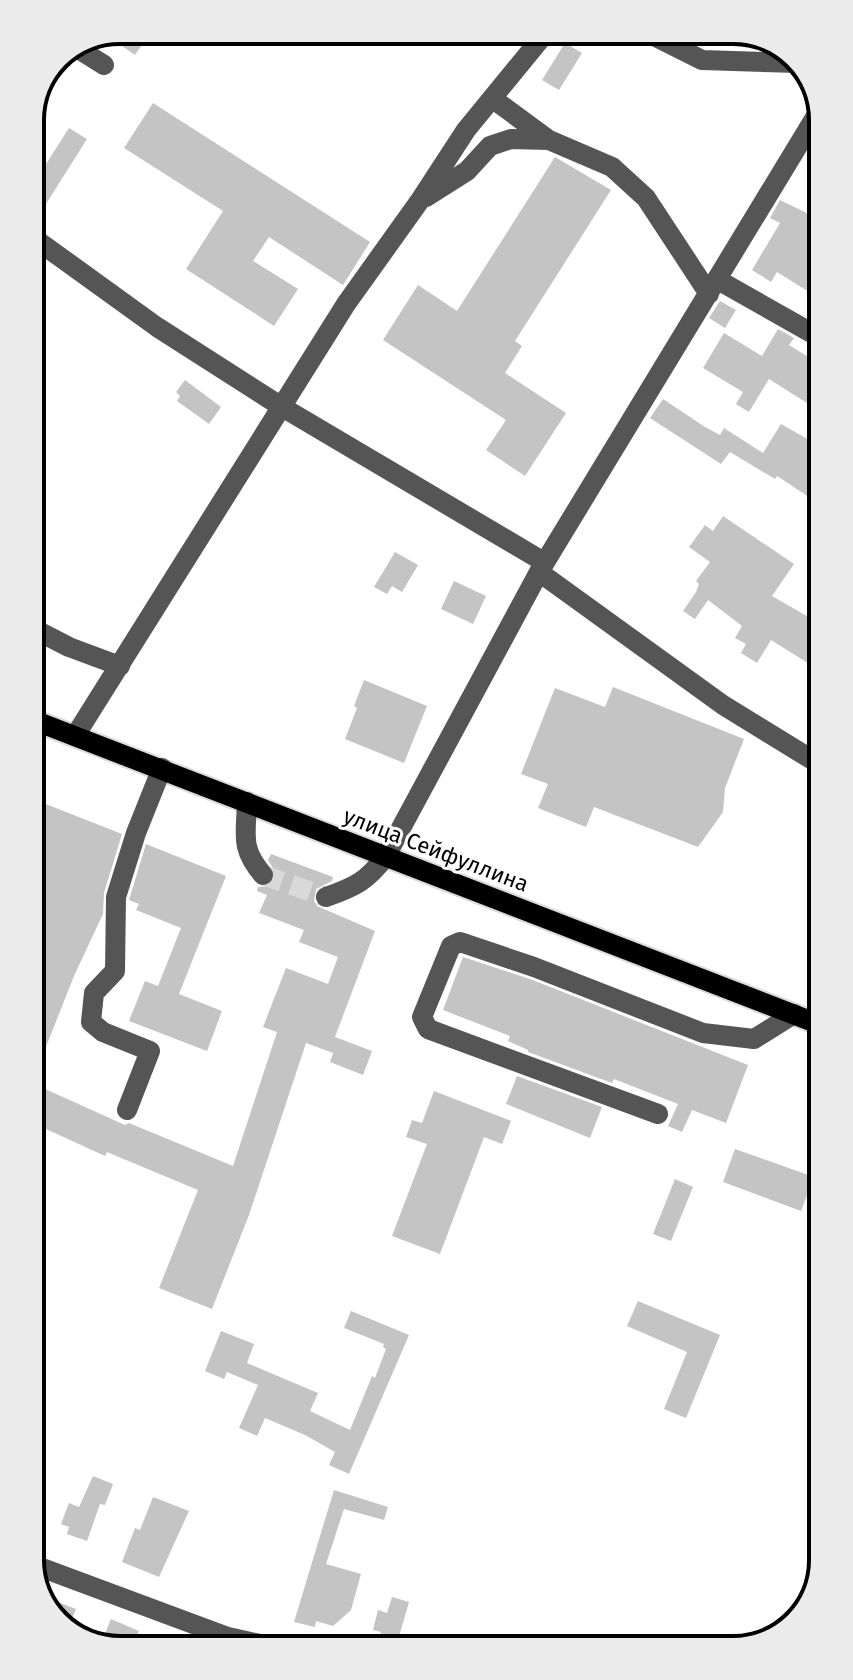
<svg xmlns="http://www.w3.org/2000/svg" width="853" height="1680" viewBox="0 0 853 1680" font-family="'Fira Sans',sans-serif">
	<rect width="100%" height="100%" fill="#fff"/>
	<path fill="#c4c4c4" d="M134 30H152L135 55 122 46Z
		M565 43 582 53 559 90 542 80Z
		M153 103 370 242 343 285 269 237 253 261 298 289 274 326 186 269 223 211 124 148Z
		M69 128 87 139 34 223H31L30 189Z
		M555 157 611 190 515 341 522 346 505 373 566 413 525 476 486 450 506 420 383 340 418 285 457 311Z
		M780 200 817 218V297L777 272 771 282 752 270 780 223 770 218Z
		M720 301 736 310 725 328 709 318Z
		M778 329 794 338 789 345 818 363V410L769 379 749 412 736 404 743 392 703 368 724 333 762 356Z
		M185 380 221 407 209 424 177 401 180 396 176 392Z
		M663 399 705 427 720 435 724 428 763 453 781 424 818 445V483L809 497 777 476 775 479 730 452 721 464 650 418Z
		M723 516 794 564 772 596 819 623V670L771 640 757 663 741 653 746 644 735 638 742 626 708 600 695 619 683 611 696 592 699 584 696 581 710 562 689 547 705 525 713 531Z
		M395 552 418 565 402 592 392 586 387 594 374 587Z
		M454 581 486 596 473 624 441 609Z
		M364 680 427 706 404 763 345 739 357 708 354 706Z
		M613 687 744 739 725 788 723 812 698 847 594 807 586 827 538 808 548 784 521 774 555 688 605 707Z
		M33 799 122 834 104 893 103 914 74 976 34 1077Z
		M146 844 226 876 179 994 222 1011 207 1051 129 1021 145 981 158 986 181 928 136 910 139 904 129 900Z
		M271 854 333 877 332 881 316 889 314 901 317 906 375 931 335 1037 372 1051 363 1075 330 1062 333 1053 306 1043 249 1215 212 1309 159 1288 198 1190 107 1152 105 1156 35 1124 34 1084 125 1125 129 1123 233 1166 277 1032 263 1027 286 968 328 984 338 957 299 942 304 930 259 913 267 895 257 891 258 887 270 886 275 879 276 873 268 860Z
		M463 957 530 979 748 1065 726 1123 692 1110 682 1132 668 1126 678 1104 614 1079 612 1083 528 1052V1050L508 1041 510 1036 443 1010Z
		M517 1076 602 1107 590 1138 506 1104Z
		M434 1091 511 1121 502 1144 484 1137 440 1254 392 1236 427 1144 406 1137 412 1120 422 1123Z
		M735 1149 814 1177 801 1211 723 1182Z
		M675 1179 693 1187 671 1241 653 1234Z
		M638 1301 720 1335 686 1418 664 1409 687 1352 627 1326Z
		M351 1311 409 1335 349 1474 329 1465 335 1452 305 1435 265 1418 257 1436 239 1428 258 1385 227 1372 224 1379 205 1371 221 1331 254 1344 247 1363 318 1393 310 1411 350 1430 372 1376 375 1378 386 1349 383 1347 384 1344 344 1328Z
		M93 1476 113 1484 105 1505 100 1504 87 1541 67 1534 69 1527 61 1524 69 1503 79 1507Z
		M334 1490 388 1507 384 1520 344 1509 326 1564 361 1574 351 1610 333 1626 316 1621 315 1627 294 1622Z
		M153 1497 189 1511 159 1577 122 1562 135 1528 140 1530Z
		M37 1594 76 1609 70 1623 54 1616Z
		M392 1597 409 1602 396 1647H376L381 1632 373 1630 378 1610 387 1613Z
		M111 1619 139 1631 132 1647 104 1636Z"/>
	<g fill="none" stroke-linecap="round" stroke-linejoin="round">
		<path stroke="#d9d9d9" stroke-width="20" stroke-dasharray="20 10" stroke-linecap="butt" d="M263 875 326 897"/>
		<defs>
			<path id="major" d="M33 720 821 1025"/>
		</defs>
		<use href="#major" stroke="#dbdbdb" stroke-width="24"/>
		<path stroke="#555" stroke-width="20" d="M642 30 702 60 798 63
			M77 48 104 65
			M493 99 549 140
			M426 197 467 171 490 146 511 139 549 140 612 167 646 198 709 294
			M31 236 157 327 282 407 544 562
			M718 280 817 336
			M539 572 723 705 819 764
			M32 628 69 647 120 666
			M75 736 346 304 421 199 466 130 548 30
			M247 802C246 835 240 848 263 875
			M326 897C355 887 367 881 386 856L539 572 816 116
			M127 1110 150 1051 103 1032 91 1022 94 993 115 971 116 897 136 833 162 768
			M658 1114 428 1029 422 1017 451 946 460 942 534 967 703 1033 754 1039 794 1014
			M37 1566 228 1637 278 1648"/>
		<use href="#major" stroke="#000" stroke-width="20"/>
	</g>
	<g text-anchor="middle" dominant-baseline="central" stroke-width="6" stroke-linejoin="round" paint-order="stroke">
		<g font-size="22" fill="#000" stroke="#fff">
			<text transform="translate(436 850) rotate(21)">улица Сейфуллина</text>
		</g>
	</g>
	<path d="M0 0H853V1680H0ZM120 44H733A76 76 0 0 1 809 120V1560A76 76 0 0 1 733 1636H120A76 76 0 0 1 44 1560V120A76 76 0 0 1 120 44Z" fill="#ebebeb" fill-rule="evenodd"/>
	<path fill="none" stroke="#000" stroke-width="4" d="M120 44H733A76 76 0 0 1 809 120V1560A76 76 0 0 1 733 1636H120A76 76 0 0 1 44 1560V120A76 76 0 0 1 120 44Z"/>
</svg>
